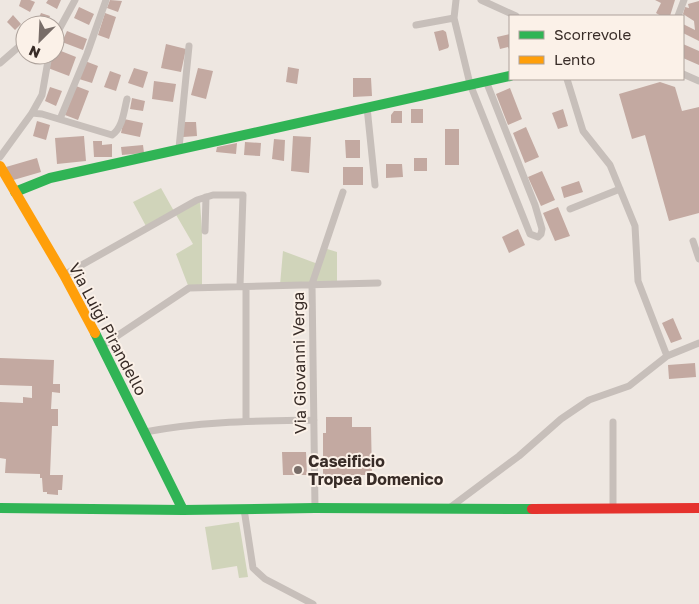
<svg xmlns="http://www.w3.org/2000/svg" width="699" height="604" viewBox="0 0 699 604" font-family="'Golos Text',sans-serif">
	<rect width="100%" height="100%" fill="#eee7e1"/>
	<path fill="#d0d4ba" d="M161 188 175 213 200 202 202 231V287L189 288 176 254 193 244 175 213 147 228 133 202Z
		M324 248 337 252V284L280 285 283 251 318 264Z
		M239 522 248 577 239 578 237 566 212 570 205 527Z"/>
	<path fill="#c3a9a1" d="M21 0H30L35 2 30 12 19 6Z
		M48 0H61L57 9 46 3Z
		M110 0 122 1 118 12 107 8Z
		M655 0H675L670 16H661L656 13 661 3Z
		M699 1V41L683 33V24L695 30 694 21 683 14 685 7 689 8 688 4Z
		M79 7 94 14 89 25 74 18Z
		M41 13 50 16 46 25H36Z
		M105 13 116 17 109 39 98 35Z
		M13 15 21 24 15 30 7 22Z
		M443 30 446 32 449 46 448 48 439 51 434 32Z
		M67 31 87 39 83 50 62 42Z
		M510 34V49H509L508 47 500 49 497 37Z
		M166 44 186 49 181 72 161 68Z
		M683 44 699 51V65L683 58Z
		M56 49 76 57 69 76 48 68 53 55H55Z
		M85 61 98 66 92 83 79 79Z
		M288 67 299 69 297 84 286 82Z
		M134 68 148 72 143 88 128 83Z
		M198 68 213 71 206 99 191 95Z
		M110 71 121 75 116 91 104 87Z
		M353 78H371L372 96 353 97Z
		M154 81 176 84 173 102 152 99Z
		M660 82 675 87 682 111 699 107V213L669 221 645 135 632 139 619 94Z
		M76 86 89 91 78 120 65 115Z
		M50 87 62 91 56 106 45 101Z
		M510 88 522 119 508 125 496 94Z
		M132 98 145 101 143 111 130 109Z
		M411 109H423V123H411Z
		M563 109 568 126 558 129 552 113Z
		M394 111H402V123H391V115Z
		M124 119 143 123 140 137 121 133Z
		M37 121 50 125 46 140 33 136Z
		M183 122H196L197 136 183 137Z
		M526 127 539 157 525 163 513 133Z
		M445 129H459V165H445Z
		M84 136 86 161 57 164 55 138Z
		M293 136 311 137 309 173 291 171Z
		M274 139 285 140 284 161 272 159Z
		M345 140H360V158H346Z
		M93 141H102V145L112 144V157H94Z
		M245 142 261 143 260 156 244 155Z
		M237 143 236 154 216 152 217 147Z
		M143 145 144 153 122 155 121 147Z
		M37 158 41 172 10 181 6 167Z
		M414 158H427V171H414Z
		M386 164H402L403 177 386 178Z
		M343 167H363V185H343Z
		M542 171 555 200 541 206 528 177Z
		M579 181 583 192 564 198 561 187Z
		M558 207 570 236 555 241 543 213Z
		M518 229 525 245 509 253 502 237Z
		M673 318 682 339 671 343 662 323Z
		M0 358 54 360 53 384H60V393L52 392 51 409H58V426H52L50 475H63L62 490H58V495L47 494V492H43L42 478H40V474L5 473 6 459 0 458V402L23 403V397L32 398V386L0 385Z
		M695 363 696 377 669 379 668 365Z
		M326 417H352V427H371L372 475H323V433H326Z
		M282 452H306L307 475H283Z"/>
	<g fill="none" stroke-linecap="round" stroke-linejoin="round">
		<path stroke="#c7bfba" stroke-width="7" d="M456 0 454 18 470 84 530 234 538 237 541 234 542 229 535 205 486 81
			M481 0 516 16
			M678 16 684 0
			M416 25 454 18
			M55 37 75 0
			M0 63 22 44H25
			M683 74 699 81
			M567 79 583 131 610 165 635 226 638 281 667 356
			M367 107 375 185
			M32 113 42 114 112 135C123 128 124 110 127 99
			M60 119 87 54 106 0
			M179 148 189 46
			M0 157 32 113 42 95 49 55
			M570 209 620 189
			M205 231 206 197
			M693 241 699 259
			M64 275 197 200 213 195H243L240 286
			M102 346 189 288 378 283
			M246 421V287
			M145 432C201 421 258 421 314 420
			M315 508 312 284 343 192
			M244 509 253 568 265 579 313 604
			M448 509 519 456 561 419 589 400 629 386 667 356 699 343
			M613 509V422"/>
		<path stroke="#30b455" stroke-width="10" d="M15 192 50 178 510 76
			M95 333 183 510
			M0 508 183 510 315 508 532 509"/>
		<path stroke="#ff9f0a" stroke-width="10" d="M0 166 64 275 95 333"/>
		<path stroke="#e5322d" stroke-width="10" d="M532 509 699 508"/>
	</g>
	<circle fill="#786d68" stroke="#fbf1e8" stroke-width="2" cx="298" cy="470" r="5"/>
	<g text-anchor="middle" dominant-baseline="central" stroke-width="4" stroke-linejoin="round" paint-order="stroke">
		<g font-size="16" fill="#382c27" stroke="#fbf1e8">
			<text transform="translate(108 329) rotate(62)">Via Luigi Pirandello</text>
			<text transform="translate(299 363) rotate(-91)">Via Giovanni Verga</text>
		</g>
		<g font-size="16" font-weight="bold" fill="#382c27" stroke="#fbf1e8" text-anchor="start">
			<text x="308" y="461">Caseificio<tspan x="308" dy="18">Tropea Domenico</tspan></text>
		</g>
	</g>
	<rect x="509" y="15" width="175" height="65" fill="#fbf1e8" stroke="#ada29b"/>
	<rect x="519" y="31" width="25" height="8" fill="#30b455" stroke="#ada29b"/>
	<text x="554" y="40" font-size="15" fill="#382c27">Scorrevole</text>
	<rect x="519" y="56" width="25" height="8" fill="#ff9f0a" stroke="#ada29b"/>
	<text x="554" y="65" font-size="15" fill="#382c27">Lento</text>
	<g transform="translate(40 40) rotate(204)"><circle r="24" fill="#fbf1e8" stroke="#ada29b"/>
	<path d="M0-4L9 19L0 12L-9 19Z" fill="#786d68"/>
	<text y="-8" font-size="14" font-weight="bold" text-anchor="middle" fill="#382c27">N</text>
	</g>
</svg>
